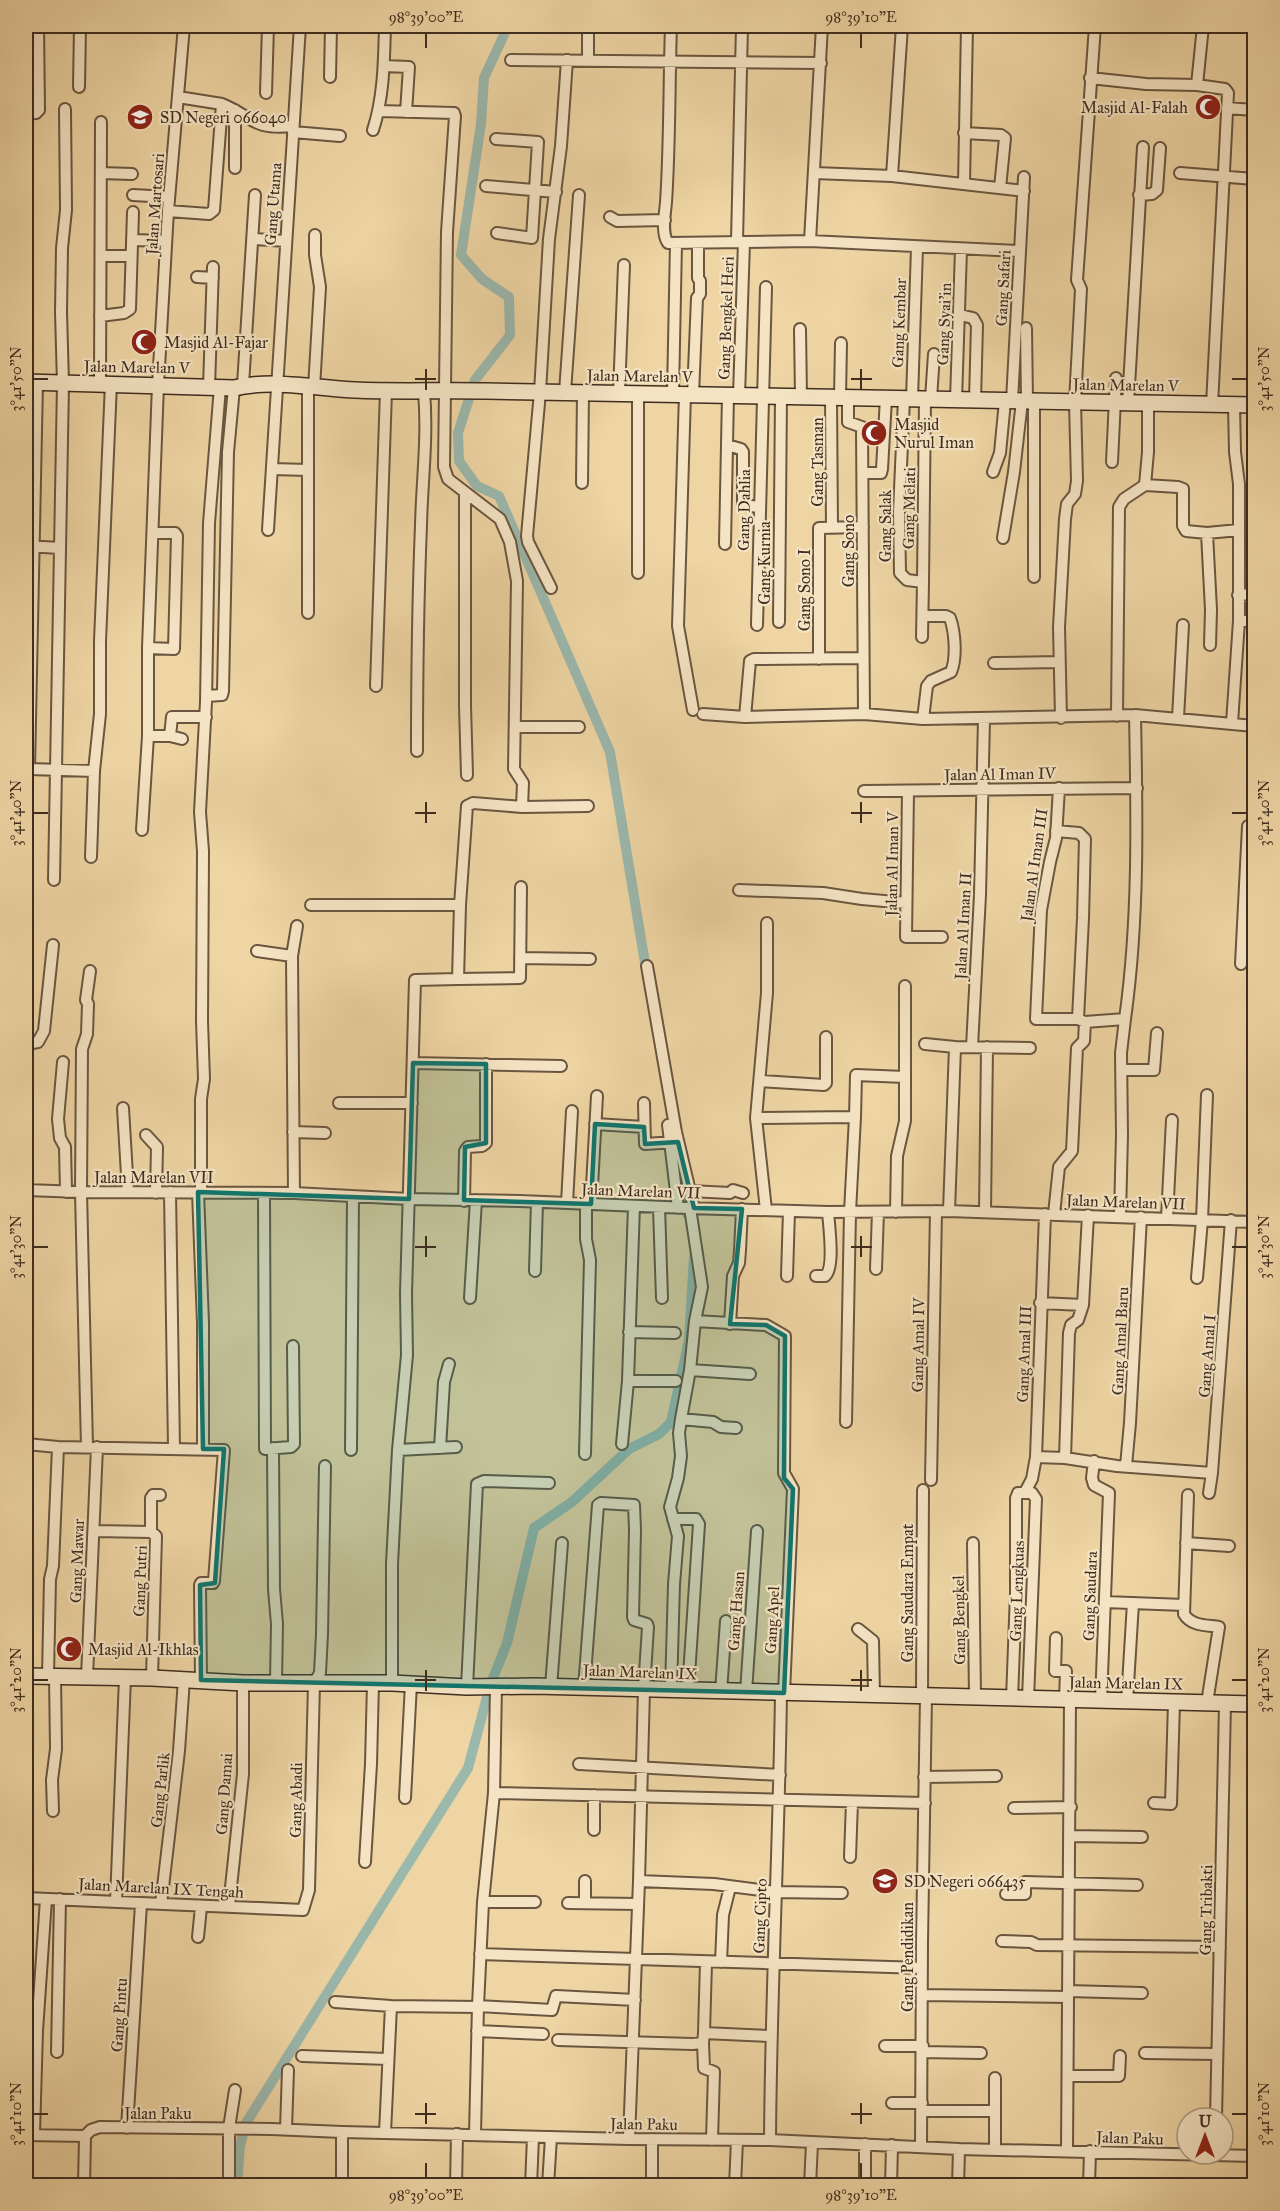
<svg xmlns="http://www.w3.org/2000/svg" width="1280" height="2211" viewBox="0 0 1280 2211" font-family="'IM FELL Great Primer',serif">
	<rect width="100%" height="100%" fill="#efd5a4"/>
	<filter id="stains"><feTurbulence type="fractalNoise" baseFrequency=".00333" numOctaves="4"/><feColorMatrix values="0 0 0 0 .2 0 0 0 0 .09 0 0 0 0 .02 0 0 0 .5 -.17"/></filter>
	<radialGradient id="worn" r=".72"><stop offset=".6" stop-color="#630" stop-opacity="0"/><stop offset="1" stop-color="#630" stop-opacity=".3"/></radialGradient>
	<g fill="none" stroke-linecap="round" stroke-linejoin="round">
		<path stroke="#9bb8ad" stroke-width="10" d="M508 26 484 78 481 124 461 255 482 279 509 297 510 335 475 380 458 433 459 461 477 486 499 496 610 752 647 975
			M677 1156 687 1214
			M237 2186 240 2146 246 2123 468 1768 490 1686 507 1643 534 1528 572 1502 629 1449 659 1434 671 1422 689 1340 694 1257"/>
		<defs>
			<path id="street" d="M588 26V60
				M671 26C669 84 670 143 666 202 665 214 661 233 668 243L810 241 1020 251
				M1203 26 1197 85 1225 89 1228 93 1212 405
				M511 60 821 63
				M384 66 409 67 406 112
				M330 77 331 26
				M1090 78 1146 84 1197 85
				M79 87 80 26
				M266 93 268 26
				M178 97 222 104
				M1227 108 1254 110
				M379 111 454 113 455 116 447 232 444 467 448 479 500 519 510 542 517 581 514 769 523 783 522 807
				M26 114 36 113 39 110 38 26
				M373 130C384 96 384 60 385 26
				M293 132 340 136
				M964 133 1001 135 1005 138 1000 188
				M496 139 538 142 532 238 497 233
				M235 168V110
				M101 173 132 174
				M815 173 892 176 1024 191
				M1180 173 1254 179
				M892 176 902 26
				M964 184 967 26
				M486 186 556 192
				M133 195 169 197
				M1139 195 1152 194 1157 190 1160 148
				M168 211 209 214 214 210 222 104C255 118 252 130 293 126
				M610 217 617 221 665 220
				M253 239 286 241
				M132 240 166 241
				M737 241 742 26
				M810 241 822 26
				M101 256H131
				M197 277 213 278
				M960 315 973 318 977 325 975 400
				M100 316 124 313 130 309 133 212
				M1026 328 1027 401
				M800 329 801 396
				M37 383 29 769 94 771
				M100 383 101 122
				M243 385 255 195
				M209 387 213 267
				M308 387V613
				M314 388 320 287 315 255V235
				M565 392 579 195
				M619 393 624 265
				M638 394V573
				M673 394 676 243
				M685 394 678 626 693 710
				M693 395 697 298 700 294V281L698 278V243
				M739 396 744 242
				M831 397 832 527
				M840 397 841 343
				M848 398V422L862 427 864 714
				M904 399 899 512 900 573 907 580 923 582 922 637
				M912 399 917 248
				M931 399 934 354
				M956 400 961 250
				M1012 401 1024 177
				M1034 401V577
				M1128 403 1143 147
				M727 445 741 449 743 452V505L759 507
				M1112 462 1116 378
				M272 469 308 470
				M993 472 1000 453 1005 401
				M863 473H881L882 469 886 398
				M582 483 583 393
				M1145 485 1178 487 1183 489V526L1186 531 1207 533 1239 530
				M465 494V706L467 775
				M268 530 300 26
				M1207 533 1211 610 1210 645
				M1003 538 1014 472 1022 401
				M725 544 728 395
				M26 546 60 548
				M923 582 925 399
				M551 588 528 542 527 536 540 392 549 239 561 146 567 60
				M1238 595 1254 594
				M923 616H946L950 618C955 632 957 658 951 672L931 681 927 686 923 719
				M1239 621H1254
				M779 622 781 396
				M757 625 766 287
				M148 648 174 649 177 536 175 533H153
				M819 659V528L863 527
				M994 663 1059 662
				M376 686 386 391
				M206 696 222 695 223 691 228 452 234 388
				M703 714 745 717 864 714 923 719 1135 715 1254 726
				M1117 716 1119 507 1124 499 1145 485 1148 452V403
				M745 717 750 661 754 659 863 658
				M1061 718 1059 627 1065 519 1067 504 1075 494 1077 481 1075 402 1081 289 1077 280 1095 26
				M1178 718 1183 625
				M1232 723 1239 621V484L1235 452 1234 405
				M515 727H579
				M148 736H170L172 717H206
				M170 736 182 739
				M417 751C417 676 418 600 421 525 422 481 428 436 424 392
				M1059 788 1056 838 1050 862 1041 910 1036 1019H1078L1085 1022 1125 1019 1121 1053 1122 1135 1120 1216
				M864 791 1137 788
				M908 791 906 937H942
				M142 830 148 736V648L158 385 168 211 184 26
				M1056 831 1079 833 1085 839 1083 918 1078 1019
				M91 857 94 771 100 714V641L111 383
				M54 880 63 384 61 312 62 248 66 210 65 109
				M739 890 823 893 862 899 906 903
				M311 905H460
				M257 951 292 956 294 1193
				M292 956 297 926
				M520 958 590 959
				M1241 964 1248 826H1254
				M647 966 676 1132 694 1208
				M458 979 520 978 521 887
				M1125 1019C1139 919 1137 817 1135 715
				M925 1044 955 1047
				M972 1047 980 895 984 719
				M63 1062 58 1119 60 1138 65 1147 66 1192
				M413 1063 561 1066
				M1121 1070H1154L1157 1033
				M760 1081 824 1085 826 1083V1037
				M339 1103H412
				M644 1103 645 1144 675 1142
				M123 1108 128 1192
				M855 1117 856 1075 905 1077
				M756 1118 855 1117 850 1212 846 1422
				M595 1124 644 1127
				M668 1125 678 1208
				M293 1132 325 1133
				M146 1135 157 1147 156 1193
				M26 1190 81 1192 294 1193 409 1199 520 1201 688 1208 828 1212 949 1211 1254 1222
				M27 1190V1044L38 1042 44 1031 53 945
				M690 1191 730 1193 733 1190 743 1193
				M170 1192 174 1448
				M198 1192 203 1323V1449
				M201 1192V1099L204 1079 202 1021 203 851 200 812 206 702 209 523 220 387
				M264 1193 265 1449 291 1447 294 1444 293 1346
				M464 1201 465 1151 468 1147 482 1146 486 1143V1064
				M567 1203 572 1111
				M591 1204 597 1096
				M659 1207 662 1298
				M766 1210 756 1118 767 993V923
				M949 1211 955 1047 1030 1048
				M896 1212 897 1156 905 1121V986
				M985 1212 987 1047
				M1054 1214 1059 1167 1072 1151 1077 1048 1084 1041 1085 1022
				M1167 1218 1172 1120
				M876 1269 878 1212
				M535 1271 537 1202
				M787 1276 789 1211
				M816 1276H825C835 1268 829 1226 828 1212
				M1197 1278 1202 1220 1207 1095
				M470 1298 476 1200
				M1040 1303 1083 1305
				M695 1321 766 1325 785 1336 784 1473 793 1489 784 1693
				M730 1324 733 1276 739 1263 740 1250 742 1209
				M629 1332 675 1333
				M690 1370 750 1374
				M628 1381H676
				M681 1419 713 1422 721 1427 736 1428
				M26 1444 58 1447 224 1450 214 1581 213 1583H201L200 1585 201 1680
				M622 1444 628 1381 634 1206
				M87 1447 81 1192 82 1049 87 1034 88 1004 86 1000 90 971
				M273 1448 274 1589 277 1624 276 1682
				M440 1448 444 1382 449 1364
				M351 1450 353 1197
				M398 1450 456 1447
				M585 1454 590 1260 586 1239V1204
				M1036 1457 1065 1458 1069 1333 1071 1325 1078 1320 1083 1305 1088 1215
				M1065 1458 1117 1466 1212 1473
				M1094 1461 1092 1478 1094 1485 1109 1493 1101 1701
				M1126 1466 1130 1423 1141 1217
				M931 1480 936 1211
				M1025 1492 1032 1479 1036 1457 1045 1214
				M1209 1493 1212 1473 1231 1220
				M1188 1495 1184 1614C1191 1626 1206 1625 1219 1627L1207 1703
				M673 1519H696L699 1524 688 1691
				M94 1531 151 1532
				M973 1543 975 1697
				M1186 1543 1229 1546
				M1105 1602 1184 1605
				M858 1629 873 1641 874 1695
				M1056 1638 1055 1671H1066L1065 1700
				M48 1676 50 1579 53 1566 58 1447
				M87 1677 97 1447
				M152 1678 156 1536 151 1532V1498L153 1495H160
				M392 1683V1564L398 1450 407 1355 406 1293 415 980 458 979 460 905 467 806 473 803 522 807 588 806
				M467 1687 477 1484 484 1481 549 1483
				M551 1687 562 1543
				M584 1688 598 1505 601 1503 634 1505 635 1530 633 1617 634 1620 647 1624 648 1627 644 1689 639 1881 629 2139
				M671 1690 674 1584 678 1536 670 1507 678 1478 681 1456 679 1433 681 1419 690 1370 695 1321 702 1287 690 1208
				M721 1692 726 1621
				M746 1692 757 1531
				M922 1696 923 1490
				M1012 1699 1016 1593V1498L1018 1493H1032L1036 1499 1028 1699
				M1127 1701 1133 1603
				M579 1764 780 1775
				M924 1777 996 1776
				M494 1793 925 1803
				M405 1798 411 1684
				M1154 1803 1171 1804 1174 1703
				M1014 1808 1071 1807
				M53 1811 52 1780 56 1749 55 1676
				M594 1830V1795
				M1069 1836 1142 1837
				M850 1857 852 1802
				M365 1862 371 1764 373 1683
				M639 1881 714 1884 776 1892 842 1893
				M1006 1894H1025V1882L1137 1885
				M26 1898 303 1910 309 1890 314 1683 320 1673 322 1634 325 1466
				M116 1901 125 1678
				M483 1902H535
				M568 1903 638 1904
				M585 1903V1881
				M161 1904 179 1751 184 1679
				M229 1906 243 1774V1683
				M198 1937 201 1907
				M1002 1941 1031 1942 1037 1945 1220 1947
				M480 1954 922 1968
				M721 1962 723 1915 730 1887
				M1068 1991 1142 1993
				M922 1995 1068 1997
				M335 2002 391 2006 478 2007
				M478 2006 552 2010 556 1996 635 2000
				M477 2031 543 2034
				M704 2033 706 1962
				M558 2040 692 2044 703 2043 704 2033 770 2036
				M703 2043 704 2068 714 2072 712 2140
				M885 2046H923
				M57 2052 60 1899
				M922 2052 981 2053
				M1145 2053 1217 2054
				M302 2056 388 2059
				M1068 2076H1119L1120 2056
				M995 2078V2149
				M892 2103H922
				M922 2111H995
				M1216 2118 1225 1704
				M127 2128 141 1904
				M286 2129 288 2070
				M385 2133 391 2006
				M34 2134 37 2031 46 1899
				M475 2134 478 2006 483 1902 494 1793 496 1687
				M26 2135 85 2136
				M652 2139V2186
				M770 2140C771 1991 779 1842 781 1693
				M921 2147 922 1942 926 1696
				M1067 2151 1070 1700
				M142 2185V2186
				M84 2186 85 2136 91 2130 100 2127 271 2129 342 2132 629 2139 770 2140 959 2149 1254 2156
				M229 2186V2128L235 2090
				M342 2186V2132
				M456 2186 457 2134
				M531 2186 533 2137
				M548 2186 551 2137
				M735 2186 737 2140
				M810 2186 812 2143
				M865 2186V2144
				M891 2186 892 2145
				M958 2186 959 2149
				M1089 2186 1090 2151"/>
			<path id="secondary" d="M26 382 234 388C270 379 318 388 355 390 399 392 442 390 486 391L1254 405
				M26 1676 152 1678 243 1683H392L467 1687 534 1686 1254 1704"/>
		</defs>
		<use href="#street" stroke="#6a5640" stroke-width="14"/>
		<use href="#secondary" stroke="#3e2c1f" stroke-width="18"/>
		<use href="#street" stroke="#f5e4c4" stroke-width="10"/>
		<use href="#secondary" stroke="#f5e4c4" stroke-width="15"/>
	</g>
	<path fill="#0f766e" fill-opacity="0.2" stroke="#0f766e" stroke-width="4.5" stroke-linejoin="round" d="M413 1063 486 1064V1143L465 1147 464 1200 591 1204 595 1124 644 1127 645 1144 678 1142 694 1208 742 1209 730 1324 766 1325 785 1336 784 1478 793 1489 784 1693 201 1680 200 1585 215 1583 224 1449H203L198 1192 409 1199Z"/>
	<path fill="none" stroke="#3e2c1f" stroke-width="2" d="M426 33V48M861 33V48M426 369V390M861 369V390M33 379H48M415 379H436M851 379H872M1232 379H1247M426 802V823M861 802V823M33 813H48M415 813H436M851 813H872M1232 813H1247M426 1236V1257M861 1236V1257M33 1247H48M415 1247H436M851 1247H872M1232 1247H1247M426 1670V1691M861 1670V1691M33 1680H48M415 1680H436M851 1680H872M1232 1680H1247M426 2103V2124M861 2103V2124M33 2114H48M415 2114H436M851 2114H872M1232 2114H1247M426 2163V2178M861 2163V2178"/>
	<defs>
		<symbol id="mosque-disc" viewBox="-11 -11 22 22"><circle r="9.5" fill="#8f2418" stroke="#f5e4c4"/><path d="M3.5-4.9A6 6 0 1 0 3.5 4.9A5 5 0 1 1 3.5-4.9Z" fill="#fff"/></symbol>
		<symbol id="school-disc" viewBox="-11 -11 22 22"><circle r="9.5" fill="#8f2418" stroke="#f5e4c4"/><path d="M0-5L7-2L0 1L-7-2ZM-4 1L0 2.5L4 1V4Q0 6-4 4Z" fill="#fff"/></symbol>
	</defs>
	<g fill-rule="evenodd">
		<use href="#mosque-disc" x="1193" y="92" width="30" height="30"/>
		<use href="#school-disc" x="125" y="102" width="30" height="30"/>
		<use href="#mosque-disc" x="129" y="327" width="30" height="30"/>
		<use href="#mosque-disc" x="859" y="418" width="30" height="30"/>
		<use href="#mosque-disc" x="54" y="1634" width="30" height="30"/>
		<use href="#school-disc" x="870" y="1866" width="30" height="30"/>
	</g>
	<g text-anchor="middle" dominant-baseline="central" stroke-width="4.5" stroke-linejoin="round" paint-order="stroke">
		<g font-size="16" fill="#3e2c1f" stroke="#f5e4c4" text-anchor="start">
			<text x="1188" y="107" text-anchor="end">Masjid Al-Falah</text>
			<text x="160" y="117">SD Negeri 066040</text>
			<text x="164" y="342">Masjid Al-Fajar</text>
			<text x="894" y="424">Masjid<tspan x="894" dy="18">Nurul Iman</tspan></text>
			<text x="88" y="1649">Masjid Al-Ikhlas</text>
			<text x="904" y="1881">SD Negeri 066435</text>
		</g>
		<g font-size="16" fill="#3e2c1f" stroke="#f5e4c4">
			<text transform="translate(155 204) rotate(-86)">Jalan Martosari</text>
			<text transform="translate(273 204) rotate(-86)">Gang Utama</text>
			<text transform="translate(1003 288) rotate(-87)">Gang Safari</text>
			<text transform="translate(726 318) rotate(-88)">Gang Bengkel Heri</text>
			<text transform="translate(899 323) rotate(-88)">Gang Kembar</text>
			<text transform="translate(944 324) rotate(-88)">Gang Syai'in</text>
			<text transform="translate(137 367) rotate(1)">Jalan Marelan V</text>
			<text transform="translate(640 376) rotate(1)">Jalan Marelan V</text>
			<text transform="translate(1126 385) rotate(1)">Jalan Marelan V</text>
			<text transform="translate(817 462) rotate(-90)">Gang Tasman</text>
			<text transform="translate(909 508) rotate(-89)">Gang Melati</text>
			<text transform="translate(744 510) rotate(-89)">Gang Dahlia</text>
			<text transform="translate(885 526) rotate(-90)">Gang Salak</text>
			<text transform="translate(848 551) rotate(-90)">Gang Sono</text>
			<text transform="translate(764 563) rotate(-90)">Gang Kurnia</text>
			<text transform="translate(804 590) rotate(-90)">Gang Sono I</text>
			<text transform="translate(1000 774) rotate(-1)">Jalan Al Iman IV</text>
			<text transform="translate(892 864) rotate(-89)">Jalan Al Iman V</text>
			<text transform="translate(1034 865) rotate(-82)">Jalan Al Iman III</text>
			<text transform="translate(963 926) rotate(-87)">Jalan Al Iman II</text>
			<text x="154" y="1177">Jalan Marelan VII</text>
			<text transform="translate(641 1191) rotate(2)">Jalan Marelan VII</text>
			<text transform="translate(1126 1202) rotate(2)">Jalan Marelan VII</text>
			<text transform="translate(1120 1341) rotate(-87)">Gang Amal Baru</text>
			<text transform="translate(918 1345) rotate(-89)">Gang Amal IV</text>
			<text transform="translate(1024 1354) rotate(-88)">Gang Amal III</text>
			<text transform="translate(1207 1356) rotate(-86)">Gang Amal I</text>
			<text transform="translate(77 1561) rotate(-88)">Gang Mawar</text>
			<text transform="translate(140 1581) rotate(-88)">Gang Putri</text>
			<text transform="translate(1017 1591) rotate(-88)">Gang Lengkuas</text>
			<text transform="translate(907 1593) rotate(-90)">Gang Saudara Empat</text>
			<text transform="translate(1090 1596) rotate(-88)">Gang Saudara</text>
			<text transform="translate(736 1611) rotate(-86)">Gang Hasan</text>
			<text transform="translate(772 1620) rotate(-87)">Gang Apel</text>
			<text transform="translate(959 1620) rotate(-91)">Gang Bengkel</text>
			<text transform="translate(640 1672) rotate(2)">Jalan Marelan IX</text>
			<text transform="translate(1126 1683) rotate(1)">Jalan Marelan IX</text>
			<text transform="translate(160 1790) rotate(-84)">Gang Parlik</text>
			<text transform="translate(224 1794) rotate(-86)">Gang Damai</text>
			<text transform="translate(296 1800) rotate(-89)">Gang Abadi</text>
			<text transform="translate(161 1888) rotate(3)">Jalan Marelan IX Tengah</text>
			<text transform="translate(1206 1910) rotate(-89)">Gang Tribakti</text>
			<text transform="translate(760 1916) rotate(-88)">Gang Cipto</text>
			<text transform="translate(907 1957) rotate(-90)">Gang Pendidikan</text>
			<text transform="translate(119 2015) rotate(-86)">Gang Pintu</text>
			<text x="158" y="2113">Jalan Paku</text>
			<text transform="translate(644 2124) rotate(1)">Jalan Paku</text>
			<text transform="translate(1130 2138) rotate(2)">Jalan Paku</text>
		</g>
	</g>
	<rect width="1280" height="2211" fill="none" stroke="#efd5a4" stroke-width="66"/>
	<g transform="translate(1205 2136)"><circle r="28" fill="#f5e4c4" stroke="#ac9a82" stroke-width="1.5"/>
	<path d="M0-4.5L10 22L0 15L-10 22Z" fill="#8f2418"/>
	<text y="-9" font-size="16" font-weight="bold" text-anchor="middle" fill="#3e2c1f">U</text>
	</g>
	<rect x="33" y="33" width="1214" height="2145" fill="none" stroke="#3e2c1f" stroke-width="2"/>
	<g font-size="15" text-anchor="middle" fill="#3e2c1f">
		<text x="426" y="22">98°39'00"E</text>
		<text x="861" y="22">98°39'10"E</text>
		<text transform="translate(16 379) rotate(-90)" y="5">3°41'50"N</text>
		<text transform="translate(1264 379) rotate(-90)" y="5">3°41'50"N</text>
		<text transform="translate(16 813) rotate(-90)" y="5">3°41'40"N</text>
		<text transform="translate(1264 813) rotate(-90)" y="5">3°41'40"N</text>
		<text transform="translate(16 1247) rotate(-90)" y="5">3°41'30"N</text>
		<text transform="translate(1264 1247) rotate(-90)" y="5">3°41'30"N</text>
		<text transform="translate(16 1680) rotate(-90)" y="5">3°41'20"N</text>
		<text transform="translate(1264 1680) rotate(-90)" y="5">3°41'20"N</text>
		<text transform="translate(16 2114) rotate(-90)" y="5">3°41'10"N</text>
		<text transform="translate(1264 2114) rotate(-90)" y="5">3°41'10"N</text>
		<text x="426" y="2200">98°39'00"E</text>
		<text x="861" y="2200">98°39'10"E</text>
	</g>
	<rect width="100%" height="100%" filter="url(#stains)"/>
	<rect width="100%" height="100%" fill="url(#worn)"/>
</svg>
